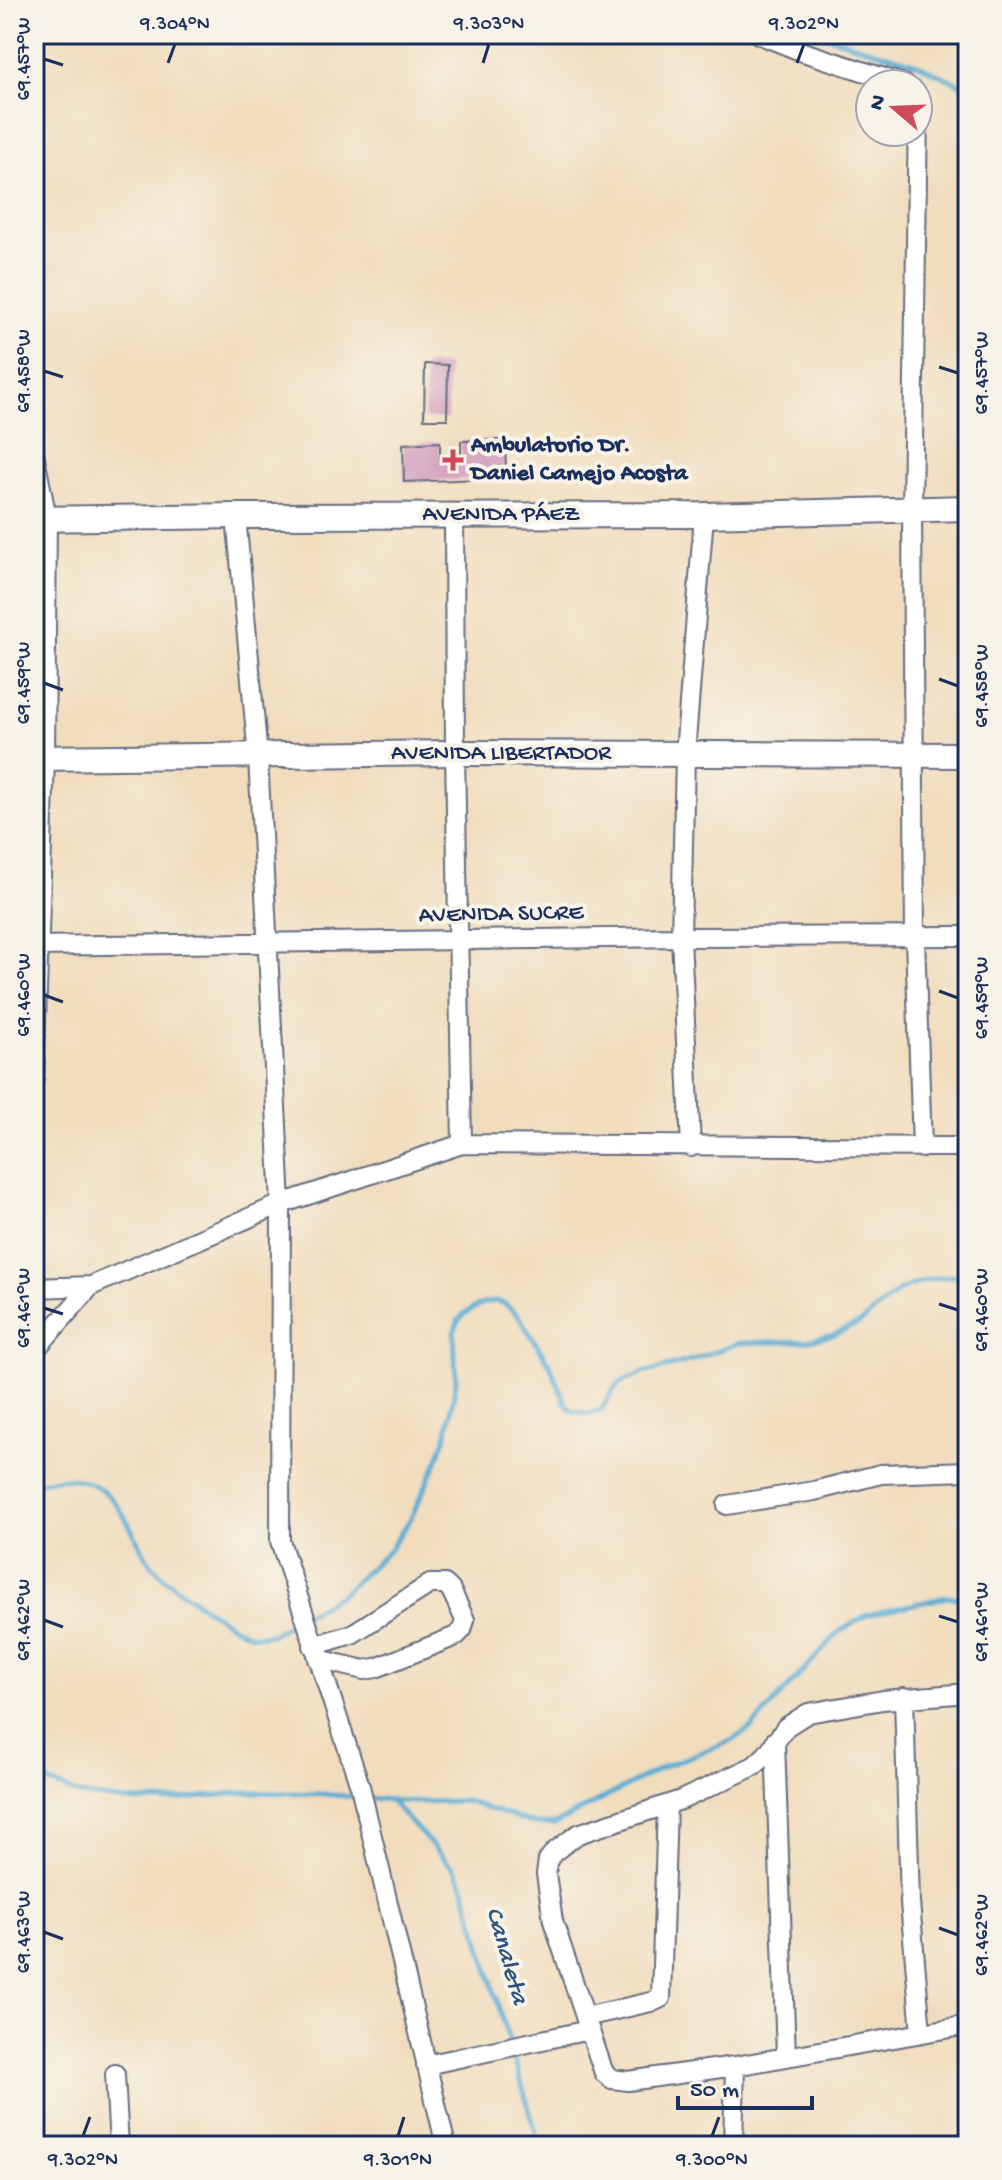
<svg xmlns="http://www.w3.org/2000/svg" width="1002" height="2180" viewBox="0 0 1002 2180" font-family="'Gochi Hand',sans-serif">
	<rect width="100%" height="100%" fill="#f7f3e8"/>
	<filter id="ink" filterUnits="userSpaceOnUse"><feTurbulence type="fractalNoise" baseFrequency=".0125" numOctaves="2"/><feDisplacementMap in="SourceGraphic" scale="16" xChannelSelector="R" yChannelSelector="G"/><feConvolveMatrix kernelMatrix="1 2 1 2 8 2 1 2 1" color-interpolation-filters="sRGB"/></filter>
	<filter id="wash" filterUnits="userSpaceOnUse"><feTurbulence type="fractalNoise" baseFrequency=".006" numOctaves="4" result="noise"/><feDisplacementMap in="SourceGraphic" scale="32" xChannelSelector="R" yChannelSelector="G"/><feGaussianBlur stdDeviation="1.8" result="paint"/><feColorMatrix in="noise" values="0 0 0 0 0 0 0 0 0 0 0 0 0 0 0 0 0 1.4 0 .05"/><feComposite in="paint" operator="in"/></filter>
	<g filter="url(#wash)">
		<rect width="100%" height="100%" fill="#f1ddbd"/>
		<g fill="none" stroke-linecap="round" stroke-linejoin="round">
			<path stroke="#59acd4" stroke-width="5" d="M819 34 917 64 968 88
				M34 1483C52 1479 71 1476 89 1483 122 1495 133 1539 152 1565 164 1581 228 1626 248 1634 256 1637 264 1635 272 1634L343 1593 390 1549 410 1520 436 1464 447 1433 456 1381 454 1332 458 1321 464 1314 481 1304 495 1301 505 1304 518 1315 550 1365 565 1402 571 1410 590 1414 602 1409 614 1389 623 1381 643 1373 692 1360 739 1343 806 1341 833 1335 860 1323 900 1290 925 1280 968 1274
				M34 1776 80 1795 126 1801H166L247 1792 323 1794 414 1802 465 1801 535 1824H555L665 1766 731 1741 751 1728 839 1632 867 1615 946 1597 968 1598
				M390 1800 454 1869 463 1885 540 2146"/>
		</g>
		<g id="blocks">
			<path fill="#ce95b8" d="M425 364 448 365 447 419H424Z
				M505 440 506 478 404 482 403 444 440 442V458L461 457V441Z"/>
		</g>
	</g>
	<g filter="url(#ink)">
		<use href="#blocks" fill-opacity="0" stroke="#666c7f" stroke-width="2"/>
		<g fill="none" stroke-linecap="round" stroke-linejoin="round">
			<defs>
				<path id="minor" d="M758 34 803 52 903 84
					M918 111 912 510 915 937 922 1148
					M34 453 47 518 45 758 34 1078
					M454 515 455 753 462 1144
					M236 516 258 757 281 1204 280 1541 360 1786 446 2146
					M34 946 681 937 968 936
					M691 1147 681 937 685 754 704 515
					M34 1288 91 1286 281 1204 462 1144 968 1147
					M34 1351 91 1286
					M727 1505 814 1491 881 1474 968 1471
					M313 1646 352 1634 430 1584H445L451 1590 465 1620 462 1630 456 1636 376 1668 364 1670 318 1659
					M968 1693 883 1700 808 1713 786 1727 767 1754 754 1766 681 1800 578 1834 554 1852 548 1860 546 1874 553 1921 604 2073 612 2079 628 2081 735 2066 968 2025
					M904 1697 910 1902 921 2033
					M775 1741 786 2057
					M585 2017 655 2001 661 1998 667 1805
					M426 2065 589 2030
					M115 2074 119 2146
					M733 2146 735 2066"/>
				<path id="major" d="M34 519 236 516 704 515 968 508
					M34 758 455 753 968 755"/>
			</defs>
			<use href="#minor" stroke="#666c7f" stroke-width="22"/>
			<use href="#major" stroke="#666c7f" stroke-width="28"/>
			<use href="#minor" stroke="#fff" stroke-width="18"/>
			<use href="#major" stroke="#fff" stroke-width="24"/>
		</g>
	</g>
	<path fill="none" stroke="#1b2f5e" stroke-width="3" d="M44 59 63 65M168 63 175 44M483 63 489 44M797 63 804 44M939 367 958 373M44 371 63 377M939 679 958 686M44 683 63 690M939 991 958 998M44 995 63 1002M939 1304 958 1310M44 1308 63 1314M939 1616 958 1622M44 1620 63 1627M939 1928 958 1935M44 1932 63 1939M83 2136 90 2117M398 2136 404 2117M712 2136 719 2117"/>
	<path fill="#d1495b" stroke="#f7f3e8" stroke-width="3" d="M449 448h8v8h8v8h-8v8h-8v-8h-8v-8h8z"/>
	<g text-anchor="middle" dominant-baseline="central" stroke-width="8" stroke-linejoin="round" paint-order="stroke">
		<g font-size="24" font-weight="bold" fill="#1b2f5e" stroke="#f7f3e8" text-anchor="start">
			<text x="471" y="446">Ambulatorio Dr.<tspan x="471" dy="28">Daniel Camejo Acosta</tspan></text>
		</g>
		<g font-size="24" fill="#1b2f5e" stroke="#f7f3e8">
			<text x="501" y="515">AVENIDA PÁEZ</text>
			<text x="501" y="754">AVENIDA LIBERTADOR</text>
			<text transform="translate(501 915) rotate(-1)">AVENIDA SUCRE</text>
		</g>
		<g font-size="26" font-style="italic" fill="#2e5481" stroke="#f7f3e8">
			<text transform="translate(505 1956) rotate(74)">Canaleta</text>
		</g>
	</g>
	<rect width="1002" height="2180" fill="none" stroke="#f7f3e8" stroke-width="88"/>
	<g transform="translate(894 108) rotate(289)"><circle r="38" fill="#f7f3e8" stroke="#9fa5b1" stroke-width="2"/>
	<path d="M0-6L14 30L0 20L-14 30Z" fill="#d1495b"/>
	<text y="-12" font-size="22" font-weight="bold" text-anchor="middle" fill="#1b2f5e">N</text>
	</g>
	<path d="M678 2096v12h134v-12" fill="none" stroke="#1b2f5e" stroke-width="4"/>
	<text x="690" y="2096" font-size="24" fill="#1b2f5e" stroke="#f7f3e8" stroke-width="6" paint-order="stroke">50 m</text>
	<rect x="44" y="44" width="914" height="2092" fill="none" stroke="#1b2f5e" stroke-width="3"/>
	<g font-size="20" text-anchor="middle" fill="#1b2f5e">
		<text x="175" y="29">9.304°N</text>
		<text x="489" y="29">9.303°N</text>
		<text x="804" y="29">9.302°N</text>
		<text transform="translate(22 59) rotate(-90)" y="7">69.457°W</text>
		<text transform="translate(22 371) rotate(-90)" y="7">69.458°W</text>
		<text transform="translate(980 373) rotate(-90)" y="7">69.457°W</text>
		<text transform="translate(22 683) rotate(-90)" y="7">69.459°W</text>
		<text transform="translate(980 686) rotate(-90)" y="7">69.458°W</text>
		<text transform="translate(22 995) rotate(-90)" y="7">69.460°W</text>
		<text transform="translate(980 998) rotate(-90)" y="7">69.459°W</text>
		<text transform="translate(22 1308) rotate(-90)" y="7">69.461°W</text>
		<text transform="translate(980 1310) rotate(-90)" y="7">69.460°W</text>
		<text transform="translate(22 1620) rotate(-90)" y="7">69.462°W</text>
		<text transform="translate(980 1622) rotate(-90)" y="7">69.461°W</text>
		<text transform="translate(22 1932) rotate(-90)" y="7">69.463°W</text>
		<text transform="translate(980 1935) rotate(-90)" y="7">69.462°W</text>
		<text x="83" y="2165">9.302°N</text>
		<text x="398" y="2165">9.301°N</text>
		<text x="712" y="2165">9.300°N</text>
	</g>
</svg>
